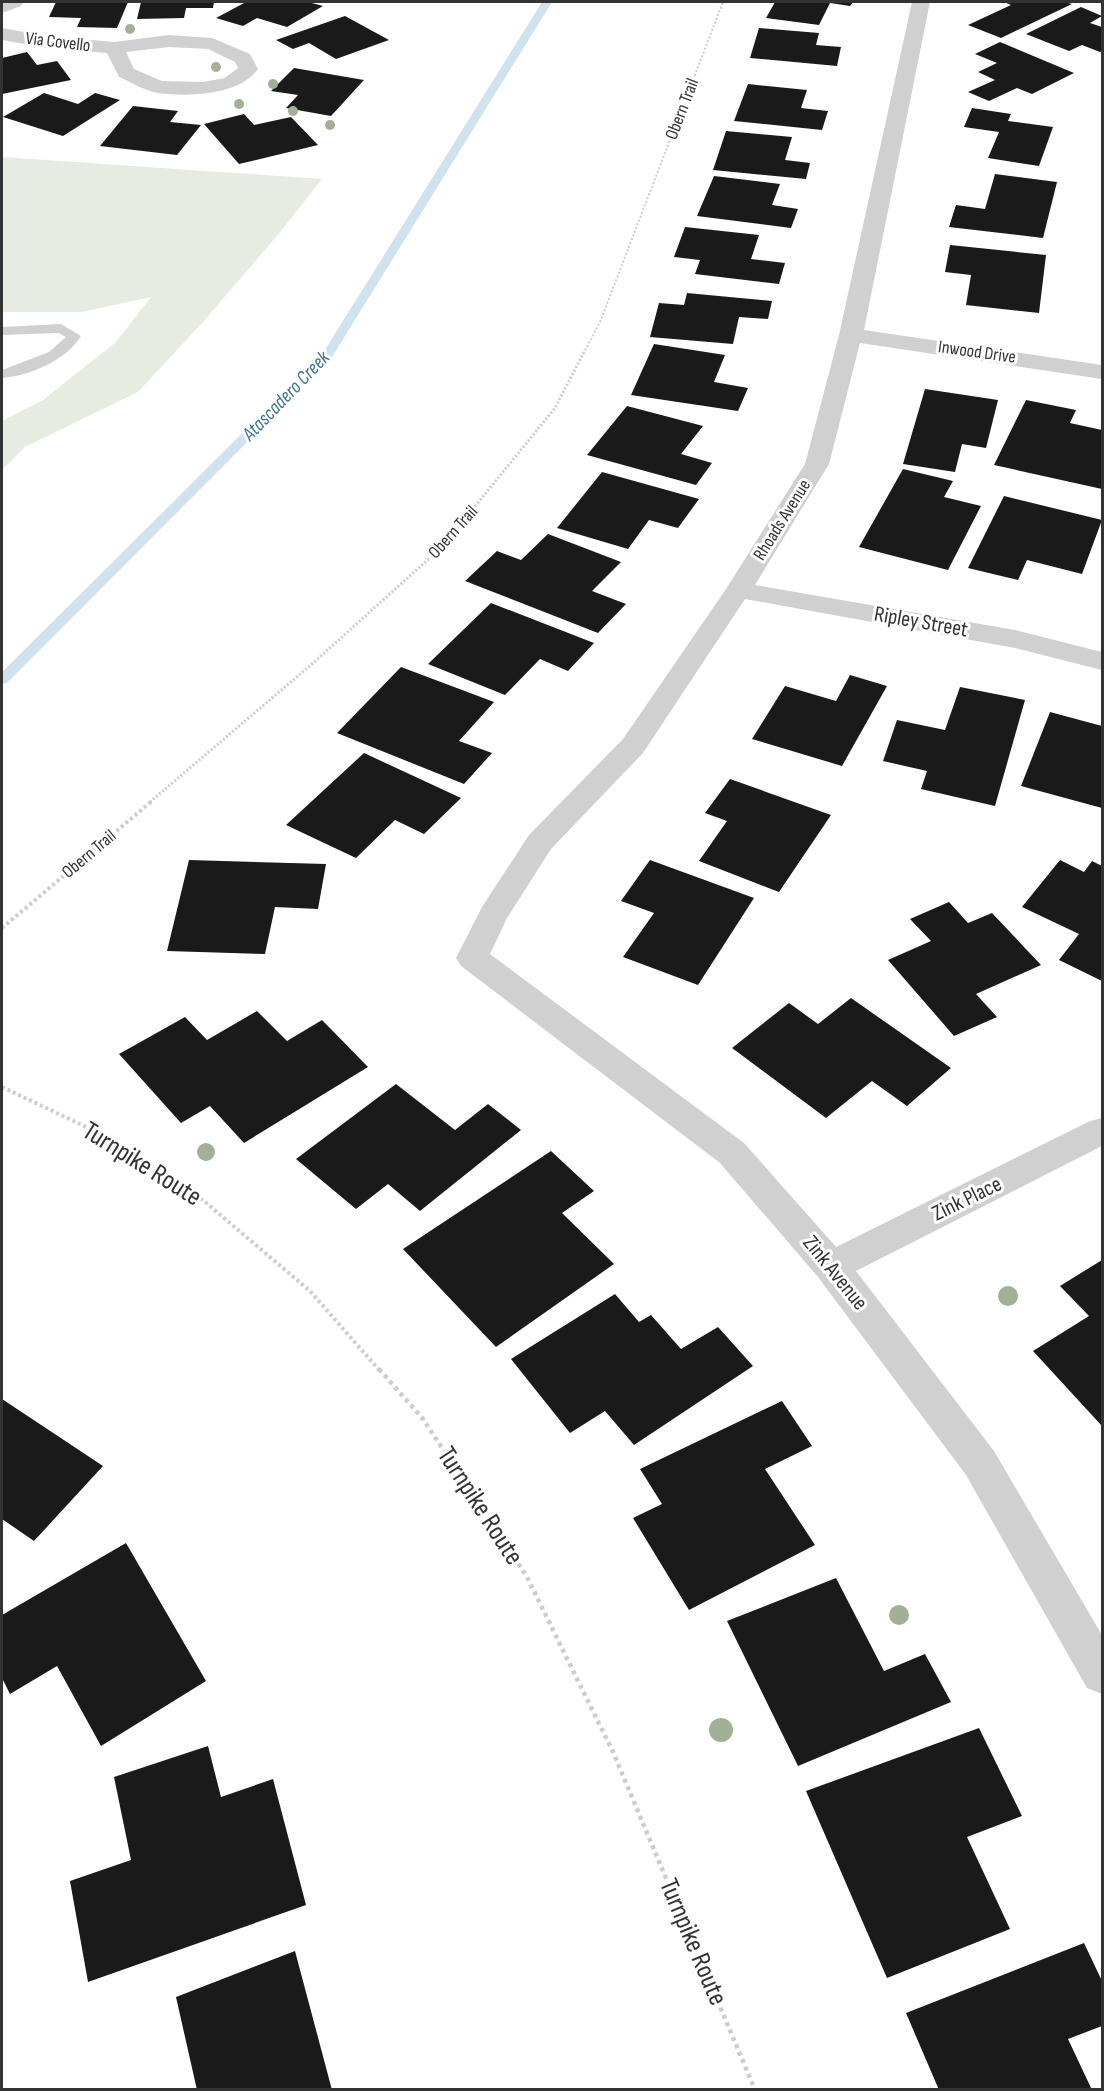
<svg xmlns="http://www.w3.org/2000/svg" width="1104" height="2091" viewBox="0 0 1104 2091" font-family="'Sofia Sans Condensed',sans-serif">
	<rect width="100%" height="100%" fill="#fff"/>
	<path fill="#e6ecdf" d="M2 157 322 179 281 231 203 322 138 392 25 447 2 470V421L43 400 116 342 151 297 82 312H2Z"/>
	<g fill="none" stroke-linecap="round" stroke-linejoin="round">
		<path fill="#cfe2ee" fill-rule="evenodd" d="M542 2H552L332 357 7 683 2 684V672L323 353Z"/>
	</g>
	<path fill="#1a1a1a" d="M56 2H128L117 28 77 27 81 18 49 17Z
		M141 2H214L213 8H186L184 18 137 19Z
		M246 2H308L323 6 287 27 257 18 243 26 216 18Z
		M775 2H853L850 6 830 3 819 25 766 18Z
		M1004 2H1065L1072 4 1001 38 968 25 1011 5Z
		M1081 7 1102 16 1090 23 1102 27V51L1100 52 1082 45 1069 51 1026 34Z
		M345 16 389 40 336 59 309 43 293 49 276 40Z
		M759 28 819 33 816 45 841 47 837 66 750 58Z
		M1000 42 1074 73 1032 94 1017 88 989 101 968 92 995 80 978 72 997 63 975 54Z
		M27 52 37 65 57 61 71 80 2 94V58Z
		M294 68 364 80 331 116 286 108 298 95 271 91Z
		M748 84 807 90 801 108 828 111 822 130 734 121Z
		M44 93 78 104 95 93 120 100 63 136 3 117Z
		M133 106 178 111 170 122 201 125 177 155 100 146Z
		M972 108 1011 114 1008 121 1053 127 1039 166 988 158 999 132 964 127Z
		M244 114 254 125 291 117 318 145 239 164 204 124Z
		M726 131 792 137 785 160 810 163 806 179 713 170Z
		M995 174 1057 182 1043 238 949 227 956 205 985 209Z
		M714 176 780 184 772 205 798 209 791 228 697 216Z
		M685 227 759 235 751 259 785 263 779 284 695 274 700 260 674 257Z
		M950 245 1046 255 1039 313 966 305 971 275 945 272Z
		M687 293 772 301 768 319 739 317 733 344 650 337 659 303 684 305Z
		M654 344 725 355 714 382 748 388 738 411 631 395Z
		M925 389 998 400 986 448 962 444 955 472 903 464Z
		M1026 400 1076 410 1070 423 1102 430V489L994 465Z
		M627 406 703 426 681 454 712 463 696 485 587 455Z
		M903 469 953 481 944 497 981 506 948 570 859 547Z
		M602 472 699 499 678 528 649 520 628 549 557 528Z
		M1004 496 1102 520 1082 574 1027 560 1018 580 968 568Z
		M548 534 621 562 592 591 626 604 598 633 465 581 497 551 521 560Z
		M491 603 594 643 568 671 540 659 505 695 428 664Z
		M401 667 494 702 459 741 492 753 464 784 337 733Z
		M850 675 887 686 842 766 752 739 785 686 836 701Z
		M960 687 1025 700 995 806 921 789 927 771 883 761 897 720 945 730Z
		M1050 712 1102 726V808L1021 786Z
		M364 753 461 798 424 834 395 820 356 858 286 825Z
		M730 779 831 815 779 892 699 861 727 821 705 813Z
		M189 860 326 864 318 909 275 907 265 954 167 951Z
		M650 860 754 898 698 985 623 957 654 913 621 901Z
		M1060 860 1084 872 1092 861 1102 866V981L1059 960 1079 934 1022 907Z
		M949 902 968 923 992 913 1041 965 976 994 997 1017 954 1036 888 960 931 941 910 919Z
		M851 998 951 1068 907 1106 872 1081 826 1118 732 1048 789 1003 818 1024Z
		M257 1011 287 1041 322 1020 368 1067 244 1143 210 1106 181 1123 119 1054 185 1017 207 1040Z
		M396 1084 455 1130 488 1104 521 1130 420 1211 388 1184 356 1209 296 1159Z
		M551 1151 594 1191 562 1213 614 1264 496 1347 403 1249Z
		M1102 1260V1426L1033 1351 1089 1316 1060 1286Z
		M615 1294 639 1322 651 1315 681 1349 718 1327 753 1366 634 1445 605 1411 570 1433 511 1359Z
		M2 1399 103 1466 34 1541 2 1519Z
		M782 1401 812 1446 765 1469 815 1545 689 1610 633 1518 662 1504 640 1469Z
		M126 1543 206 1681 101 1746 57 1666 10 1694 2 1678V1615Z
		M836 1578 884 1671 925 1654 951 1702 798 1766 727 1621Z
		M979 1728 1022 1816 967 1837 1010 1929 887 1978 806 1791Z
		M208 1746 221 1797 273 1779 306 1905 88 1982 70 1881 131 1860 114 1777Z
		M1084 1943 1102 1981V2026L1068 2039 1092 2090H939L906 2013Z
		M295 1951 332 2090H197L176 1997Z"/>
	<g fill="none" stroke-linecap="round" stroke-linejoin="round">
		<path stroke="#cdcdcd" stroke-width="2" stroke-dasharray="2 2" stroke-linecap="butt" d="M583 354 600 322 723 2"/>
		<path stroke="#cdcdcd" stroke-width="3" stroke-dasharray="2 2" stroke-linecap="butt" d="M150 802 312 664 442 547 555 408 584 352"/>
		<path stroke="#cdcdcd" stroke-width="4" stroke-dasharray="3 3" stroke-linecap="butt" d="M2 928 152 801
			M2 1087 99 1133 204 1201 310 1291 380 1371"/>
		<path stroke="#cdcdcd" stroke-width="4.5" stroke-dasharray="4 4" stroke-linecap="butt" d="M379 1369 423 1419 527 1577 613 1752 755 2090"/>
		<path fill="#d0d0d0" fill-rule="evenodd" d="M61 324 81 336C67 360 29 376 2 378V370L49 352 66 337 58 333 2 335V327Z"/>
		<path fill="#d0d0d0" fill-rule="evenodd" d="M2 2H23L21 6 2 13Z
			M912 2H930L864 330 1102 365V379L860 343 829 464 755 585 1015 630 1102 652V670L1015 648 745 599 643 753 551 849 507 918 490 954 744 1143 836 1247 1090 1121 1102 1118V1146L856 1271 994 1451 1102 1635V1694L1087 1688 966 1475 818 1277 720 1163 461 966 456 958 482 907 529 835 623 739 726 589 805 464 839 335Z
			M2 28 47 36 114 42 169 35 212 38 250 54 258 69C239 96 188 97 158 93 145 91 131 82 119 77L107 53 47 48 2 40ZM169 47 208 49 235 62 238 68 225 78 203 82 162 81 134 69 126 52Z"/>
	</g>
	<g fill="#a2b095">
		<circle cx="130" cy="29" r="5"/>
		<circle cx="216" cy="67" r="5"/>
		<circle cx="273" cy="84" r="5"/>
		<circle cx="239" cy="104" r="5"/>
		<circle cx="293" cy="111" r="5"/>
		<circle cx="330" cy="125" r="5"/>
		<circle cx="206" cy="1152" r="9"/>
		<circle cx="1008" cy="1296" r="10"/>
		<circle cx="899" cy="1615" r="10"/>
		<circle cx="721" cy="1730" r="12"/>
	</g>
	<g text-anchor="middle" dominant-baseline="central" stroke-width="6" stroke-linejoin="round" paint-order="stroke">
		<g font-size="18" fill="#333" stroke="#fff">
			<text transform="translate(58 42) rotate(7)">Via Covello</text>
			<text transform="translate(682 109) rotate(-69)">Obern Trail</text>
			<text transform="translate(977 352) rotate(8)">Inwood Drive</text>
			<text transform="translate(782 520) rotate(-58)">Rhoads Avenue</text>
			<text transform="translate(453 532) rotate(-48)">Obern Trail</text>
			<text transform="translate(89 854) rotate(-40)">Obern Trail</text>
		</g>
		<g font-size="20" font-style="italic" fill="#3f7597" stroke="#fff">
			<text transform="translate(286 396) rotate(-46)">Atascadero Creek</text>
		</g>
		<g font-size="22" fill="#333" stroke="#fff">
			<text transform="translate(921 622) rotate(10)">Ripley Street</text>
			<text transform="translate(967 1199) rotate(-26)">Zink Place</text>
			<text transform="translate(835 1273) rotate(51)">Zink Avenue</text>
		</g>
		<g font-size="27" fill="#333" stroke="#fff">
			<text transform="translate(142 1164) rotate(32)">Turnpike Route</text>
			<text transform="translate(480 1506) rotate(57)">Turnpike Route</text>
			<text transform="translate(693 1942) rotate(67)">Turnpike Route</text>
		</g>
	</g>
	<rect width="1104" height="2091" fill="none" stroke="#333333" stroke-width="6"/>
</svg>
